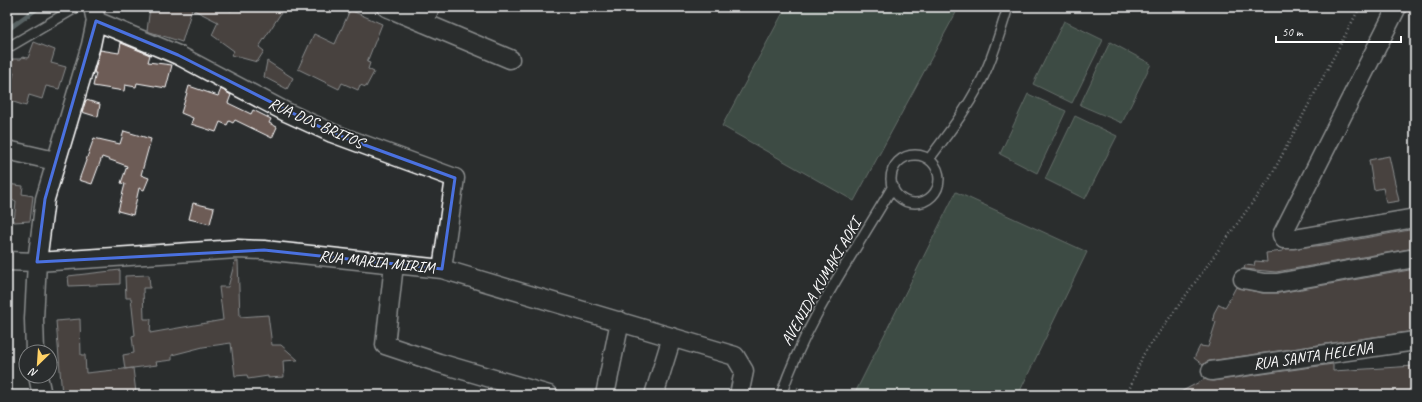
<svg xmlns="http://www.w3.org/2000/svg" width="1422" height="402" viewBox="0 0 1422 402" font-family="Caveat,sans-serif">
	<rect width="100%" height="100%" fill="#2a2d2e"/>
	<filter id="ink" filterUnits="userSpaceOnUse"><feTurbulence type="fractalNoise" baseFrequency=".025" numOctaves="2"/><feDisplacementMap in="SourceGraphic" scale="8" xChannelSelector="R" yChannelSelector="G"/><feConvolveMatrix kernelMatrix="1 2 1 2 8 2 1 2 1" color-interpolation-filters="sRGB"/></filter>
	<g filter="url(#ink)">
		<path fill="#55705f" stroke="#aab8af" d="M786 7H959L854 201 722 126Z
			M1064 21 1103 40 1072 103 1033 84Z
			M1110 42 1151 64 1122 123 1080 105Z
			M1028 94 1066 111 1037 173 1000 154Z
			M1075 116 1117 136 1085 199 1045 179Z
			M956 192 1087 252 1018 395H854Z"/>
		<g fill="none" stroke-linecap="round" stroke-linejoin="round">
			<path stroke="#92a4a6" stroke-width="5" d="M7 30 39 7"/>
		</g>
		<path fill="#6d5b57" stroke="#fff" d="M150 7H225L231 11 233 7H272L281 13 259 47 264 51 257 62 231 55 234 51 212 35 218 22 192 9 182 42 147 31Z
			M350 10 382 24 367 62 370 63 368 69 374 72 366 87 360 85 358 90 342 83 339 89 298 69 314 34 335 44Z
			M34 42 55 50 51 63 66 67 59 89 46 86 42 99 29 95 26 106 7 100 14 73 8 71 12 59H21L22 57 28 58Z
			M121 43 150 55 148 62 172 65 166 88 137 83 136 87 125 85 124 91 93 86 96 73H94L100 50 119 53Z
			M267 61 293 78 287 89 264 77Z
			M189 86 218 96 221 89 231 95 228 103 251 114 253 110 271 119 269 123 277 127 272 138 235 120 233 123 229 121 227 125 220 122 216 132 191 124 193 118 181 113Z
			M86 100 100 104 98 117 82 112Z
			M124 131 151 139 141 175 149 178 144 190 139 188 133 215 118 211 125 184 121 183 127 166 102 157 92 184 79 180 94 138 120 144Z
			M1389 156 1399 201 1386 203 1383 188 1374 190 1369 160Z
			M7 184 23 186 22 194 33 196 30 221 14 222 16 201 7 200Z
			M193 203 214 208 210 224 189 219Z
			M1415 229V248L1276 272 1244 269 1245 265 1254 266 1255 261 1267 262 1266 253 1283 251V249L1325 245Z
			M235 261H238L240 317 268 315 272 345H281L298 360 283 361 284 377 268 378V376L248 379 247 375 235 376 231 343 203 347 172 355V360L156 362 157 365 125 369 123 355 134 353 132 336 135 335 131 298H126L125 276 149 275 150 288H143L144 319H151L150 333 223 320 219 287H228Z
			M1415 269V331L1209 361 1203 365 1194 358 1200 346 1208 347 1216 322 1213 320 1214 313 1219 304 1225 307 1227 304 1236 287 1262 293H1279Z
			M120 270V284L69 286 68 276Z
			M80 319 81 355H85L86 373 133 368 136 393 62 395 56 321Z
			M1333 364V371L1415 366V395H1175L1205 379 1213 381Z"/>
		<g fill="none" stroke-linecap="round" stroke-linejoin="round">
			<defs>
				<path id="lane" d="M7 48 77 7
					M891 179a24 24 0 1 1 48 0a24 24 0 1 1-48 0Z
					M929 159C951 130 974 100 988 66 996 47 1002 26 1008 7
					M781 395C806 320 853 255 893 186"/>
				<path id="street" d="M386 7 510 59
					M1397 7 1282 235 1284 239H1294L1415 218
					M96 21 178 55 286 112 332 133 455 178 442 269
					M424 23 430 7
					M7 150 55 161
					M7 261 37 262 237 249 264 250 442 269 735 356 744 371 739 395
					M394 264 385 345 439 363 549 395
					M1243 279 1264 283H1277L1415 258
					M35 352 34 319 37 262 45 199 91 45 96 21 93 7
					M1211 371 1415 341
					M38 376 42 395
					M605 395 620 321
					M654 395 672 337"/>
			</defs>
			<use href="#lane" stroke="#fff" stroke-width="12"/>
			<use href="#street" stroke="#fff" stroke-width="21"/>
			<path stroke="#fff" stroke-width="2.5" stroke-dasharray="1 3" stroke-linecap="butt" d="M797 388 811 395
				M1127 395 1143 355 1270 178 1360 7"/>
			<use href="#lane" stroke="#2a2d2e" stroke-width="9"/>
			<use href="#street" stroke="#2a2d2e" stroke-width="18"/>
		</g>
	</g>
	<path d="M0 0H1422V402H0ZM96 21 178 55 332 133 455 178 442 269 264 250 37 262 45 199Z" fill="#2a2d2e" fill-opacity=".55" fill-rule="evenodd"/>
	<path fill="none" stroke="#4a71e0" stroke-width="3" stroke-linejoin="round" d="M96 21 178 55 332 133 455 178 442 269 264 250 37 262 45 199Z"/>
	<g text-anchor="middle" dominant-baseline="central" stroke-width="3.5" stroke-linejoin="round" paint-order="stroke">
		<g font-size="16" fill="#fff" stroke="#2a2d2e">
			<text transform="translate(316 123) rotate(24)">RUA DOS BRITOS</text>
			<text transform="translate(377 262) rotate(6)">RUA MARIA MIRIM</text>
			<text transform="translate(821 282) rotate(-60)">AVENIDA KUMAKI AOKI</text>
			<text transform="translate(1313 356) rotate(-8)">RUA SANTA HELENA</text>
		</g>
	</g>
	<rect width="1422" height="402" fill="none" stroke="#2a2d2e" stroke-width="24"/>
	<rect x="12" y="12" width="1398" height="378" fill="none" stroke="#fff" stroke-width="1.5" filter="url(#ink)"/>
	<g transform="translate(38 364) rotate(205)"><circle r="19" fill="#2a2d2e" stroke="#7f8182"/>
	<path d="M0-3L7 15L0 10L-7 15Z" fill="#ffd166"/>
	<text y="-6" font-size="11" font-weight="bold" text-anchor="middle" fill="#ffffff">N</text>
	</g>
	<path d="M1276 36v6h125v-6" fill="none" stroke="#ffffff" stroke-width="2"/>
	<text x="1282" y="36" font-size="12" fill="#ffffff" stroke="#2a2d2e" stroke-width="3" paint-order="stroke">50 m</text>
</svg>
